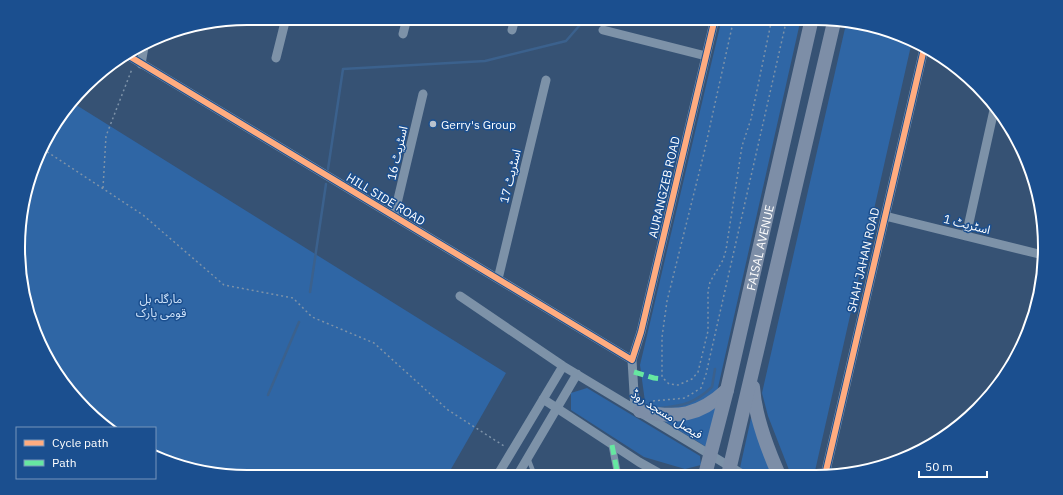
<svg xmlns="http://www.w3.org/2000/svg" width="1063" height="495" viewBox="0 0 1063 495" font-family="'IBM Plex Sans','Noto Sans Arabic',sans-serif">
	<rect width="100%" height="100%" fill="#365274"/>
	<path fill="#2f66a5" d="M722 18H801L717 392C687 413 682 412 646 409L640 365Z
		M846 24 903 35 912 41 815 471 814 475H791L768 416 762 393Z
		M73 103 506 373 447 476 247 477 160 460 155 457V428H109L96 420 49 362 20 278 22 203 49 133Z
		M587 388 700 456 701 465 685 469 644 457 571 410V393Z
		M716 407 708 448 662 420Z
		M753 409 775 475H752L740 468Z"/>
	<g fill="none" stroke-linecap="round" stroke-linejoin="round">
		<path stroke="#3b618d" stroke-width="2.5" d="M328 169 343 69 485 61 566 41 586 18
			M310 292 326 184
			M268 395 299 322
			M660 408C683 406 695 403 712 387L715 369"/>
		<path stroke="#7d92a8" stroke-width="1.5" stroke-dasharray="2 3" stroke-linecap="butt" d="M734 18 704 153 667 301 662 337V377L669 384 678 385 692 379 698 372 708 331V291L710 282 723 260 726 250 742 146 751 119 772 18
			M43 149 143 215 224 285 293 298 312 317 374 343 448 410 504 446
			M103 188 106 136 132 69
			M653 401 685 398 701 388 706 374 787 18"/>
		<path stroke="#7d92a8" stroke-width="4.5" d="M528 458 535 476"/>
		<path stroke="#7d92a8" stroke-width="7" d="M612 445 618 476"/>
		<path stroke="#7d92a8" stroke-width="9" d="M512 30 515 18
			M603 30 706 56
			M403 34 407 18
			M129 56 632 360
			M276 58 286 18
			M141 64 144 47
			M394 216 423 94
			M885 216 1043 255
			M966 236 994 110
			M498 279 546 80
			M460 296 563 366 744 475
			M632 360 641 332 715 18
			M632 360 635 409
			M543 399 639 462 664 476
			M825 475 924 49
			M497 476 563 366
			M517 476 577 374"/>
		<g stroke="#7d8ea7" stroke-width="14">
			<path d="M753 387C755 417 767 448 779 475"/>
			<path d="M640 411C677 419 699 416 727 390"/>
			<path id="s1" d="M705 475 727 390 812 18"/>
			<path d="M728 475 834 22"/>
		</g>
		<path stroke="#66e7a1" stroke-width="5" stroke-dasharray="10 5" stroke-linecap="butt" d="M634 372 654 378 663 379
			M612 445 618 476"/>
		<defs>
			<path id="cycleway" d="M129 56 632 360 641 332 715 18
				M825 475 924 49"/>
		</defs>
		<use href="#cycleway" stroke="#1b4f8f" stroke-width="8"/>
		<use href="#cycleway" stroke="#ffac80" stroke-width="6"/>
	</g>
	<circle fill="#b9c2ce" stroke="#1b4f8f" stroke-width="1.5" cx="433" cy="124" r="4"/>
	<g text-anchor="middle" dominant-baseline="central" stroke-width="3" stroke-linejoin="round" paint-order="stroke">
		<g font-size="12" fill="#fff" stroke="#1b4f8f" text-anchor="start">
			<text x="441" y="124">Gerry's Group</text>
		</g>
		<g font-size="12" fill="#fff" stroke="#1b4f8f">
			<text transform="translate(397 153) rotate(-77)">اسٹریٹ 16</text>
			<text transform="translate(510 176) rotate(-76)">اسٹریٹ 17</text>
			<text transform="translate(664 187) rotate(-77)">AURANGZEB ROAD</text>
			<text transform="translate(386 199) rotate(31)">HILL SIDE ROAD</text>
			<text transform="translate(967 224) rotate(14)">اسٹریٹ 1</text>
			<text stroke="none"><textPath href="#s1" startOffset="234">FAISAL AVENUE</textPath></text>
			<text transform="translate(863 260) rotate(-77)">SHAH JAHAN ROAD</text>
			<text transform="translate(667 414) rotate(32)">فیصل مسجد روڈ</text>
		</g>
		<g font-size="12" fill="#cfe3fa" stroke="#1b4f8f">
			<text x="161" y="298">مارگلہ ہل<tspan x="161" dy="14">قومی پارک</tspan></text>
		</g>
	</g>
	<path d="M0 0H1063V495H0ZM247 25H816A222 222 0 0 1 1038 247V248A222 222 0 0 1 816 470H247A222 222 0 0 1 25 248V247A222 222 0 0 1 247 25Z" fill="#1b4f8f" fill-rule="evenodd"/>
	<path fill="none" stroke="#fff" stroke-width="2" d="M247 25H816A222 222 0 0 1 1038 247V248A222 222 0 0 1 816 470H247A222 222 0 0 1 25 248V247A222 222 0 0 1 247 25Z"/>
	<rect x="16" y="427" width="140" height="52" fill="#1b4f8f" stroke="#7695bc"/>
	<rect x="24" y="440" width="20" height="6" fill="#ffac80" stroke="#7695bc"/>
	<text x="52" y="447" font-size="12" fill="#ffffff">Cycle path</text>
	<rect x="24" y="460" width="20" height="6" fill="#66e7a1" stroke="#7695bc"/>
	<text x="52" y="467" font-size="12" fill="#ffffff">Path</text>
	<path d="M919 471v6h68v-6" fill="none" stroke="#ffffff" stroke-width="2"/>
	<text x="925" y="471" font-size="12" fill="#ffffff" stroke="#1b4f8f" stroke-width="3" paint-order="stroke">50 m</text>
</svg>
